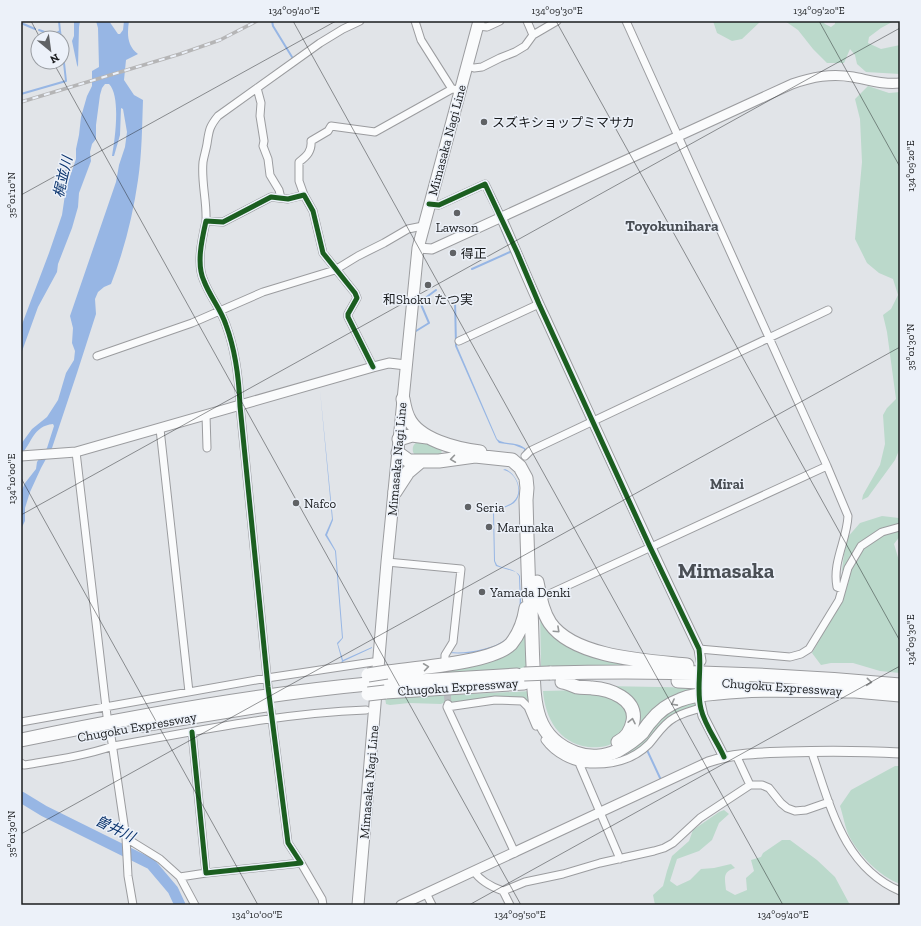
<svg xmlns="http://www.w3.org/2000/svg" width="921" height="926" viewBox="0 0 921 926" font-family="'Zilla Slab','Noto Sans JP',serif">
	<rect width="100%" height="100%" fill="#e1e4e8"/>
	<path fill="#bbd9cb" d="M713 21H761L742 39 732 41 717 33Z
		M785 21H822L825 24 831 27 835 24V21H894L881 28 869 37 868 43 881 49 900 45V74L866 72 857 64 855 55 850 49 844 63H827L813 49 798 30Z
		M868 86 889 93 900 92V448L895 460 868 497 862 500 863 495 880 465 885 444 883 415 887 408 896 399 887 332 883 315 891 309 898 295 893 279 879 273 867 263 855 239 862 162 860 119 855 99Z
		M420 441 442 449 441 455H415L413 452C412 446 414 443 420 441Z
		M882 516 899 518 900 520V536L894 544 900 564V673L880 671 853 663H831L821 665 812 653 839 605 849 581 842 570 846 539 860 523Z
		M540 607 560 636 659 665 541 669Z
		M525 626 531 669 395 675 484 660Z
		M604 686 715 688 690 694 631 738 637 719Z
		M582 690 592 691 623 702 630 722C626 728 621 738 615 742 607 747 597 748 588 747 559 743 545 718 543 691Z
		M532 691C533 715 541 735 561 749 570 755 581 758 592 758 643 761 650 702 697 698 698 702 698 704 696 707 691 711 684 711 679 714 673 716 668 720 664 724 656 730 651 740 643 746 609 773 568 769 542 733 536 725 532 705 525 701 514 695 467 703 452 704L450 702 449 695Z
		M408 695 446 696 445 702 441 704 409 703 390 705 386 704 385 697Z
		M895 766H900V884C879 876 860 856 849 836 845 827 843 815 840 806L851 790Z
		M724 810 729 814 719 823 712 840 699 851 677 859 670 881 677 886 690 880 701 869 714 868 731 864 735 868C722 872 725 878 726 890L735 895 747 890 746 878 754 871 751 860 761 857 763 853 782 840H790L817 860 835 877 850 905H655L653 895 663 886 667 871 672 856 689 841 693 830 719 812Z"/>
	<path fill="#97b6e4" d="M74 21H80L79 27 78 67 77 65 72 41 74 36Z
		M96 21H109L118 34H120L123 30 124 21H129C127 34 127 46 138 54L126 60 124 80 134 95 143 100C142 127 142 154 138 180 133 215 124 251 111 284L104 287 98 292 95 299 96 314 77 373 52 448 41 468 30 492 25 508V521L21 529V492L25 483 36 469 37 462 47 448 54 426 53 424C33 426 32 443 21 455V444L32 429 47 417 58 400 66 373 74 360 75 351 72 343 73 328 70 316 116 182 119 165 125 147 127 132 123 109 121 108 120 135 114 156H112C115 139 121 96 109 84H105L102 88 100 95 96 125V139L92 144 90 152 91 161 79 193 78 207 72 228 58 264 57 272 38 307 21 354V327L49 253 62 215 66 188 76 159V149L79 135 81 117 87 96 92 86V71L99 67 98 28Z
		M454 300H456L457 346 497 439C505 446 517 440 527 450L524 453 523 452 524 450V449L514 445 499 443 496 439 455 346Z
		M320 390 333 520 327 535 336 551 343 638 338 644 343 660 372 647V648L344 661 339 665 342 661 337 643 342 638 335 551 325 535 332 519Z
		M505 469C517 474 525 493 514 503 508 507 500 509 494 512L495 561 497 565C504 569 515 568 520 576 520 591 523 607 519 622 511 650 473 655 449 653V652C460 653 472 652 483 649 525 640 520 611 519 576L516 572 496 566 494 561 493 512C498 507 507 507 513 502 525 492 515 471 503 470Z"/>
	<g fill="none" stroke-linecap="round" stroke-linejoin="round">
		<path stroke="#97b6e4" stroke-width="2" d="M272 21 273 26 292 57
			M21 23 35 29
			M39 30 53 35 60 31 59 21
			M60 31 61 38
			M21 94 66 81 62 45
			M502 230 507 242
			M472 269 510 252 511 251V250
			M416 331 429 323 420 302 436 290
			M647 750 661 780"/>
		<path stroke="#97b6e4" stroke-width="11" d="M21 797 44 811 151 864 173 890 180 905"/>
		<path stroke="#b9bcc0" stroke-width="7" stroke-dasharray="7 3.5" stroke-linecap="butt" d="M445 662 448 703"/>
		<defs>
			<path id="minor" d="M415 21 421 40 452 89
				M527 21 533 35
				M626 21 827 466 848 516C847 540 832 562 837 587L842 589
				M478 26 487 27 500 21
				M467 66 474 68 482 67 500 58 515 52 525 46 533 35 557 21
				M257 88 261 103 260 116 264 141 263 146 268 159 270 175 279 190 281 198
				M304 195 299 181V162C307 156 312 151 311 141L328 131 331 126 375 132 452 89 461 90
				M429 204 439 205 485 184 501 217
				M206 221C207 201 201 182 203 162 204 156 206 150 207 144 209 131 209 127 218 116L320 43 343 29 360 21
				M459 341 539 304
				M97 356 192 323 263 292 335 270 358 256 384 243 408 229 423 226
				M206 415 207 448
				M160 429 189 692
				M76 452 107 716
				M525 456 530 451 828 310
				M387 562 461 569 453 642 445 655V662
				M547 595 827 466
				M699 649 790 657 801 654 809 649 839 600 848 568 861 546 882 532 900 527
				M268 687 240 406C239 378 236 352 226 325 221 309 210 297 204 281 196 264 202 239 206 221L223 222 271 197 288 199 304 195 313 211 323 253 355 293 357 298 348 314V317L373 367
				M448 704 447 707 515 853
				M447 707 495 700 522 701 528 707 536 726
				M21 722 267 678 373 662
				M192 732 206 873 301 863 288 843 271 711
				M111 736 126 838 128 876 133 905
				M545 740C555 754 573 763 590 764 612 765 632 761 649 744 657 735 663 724 674 718 682 713 692 711 700 708
				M813 751V756C831 808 844 867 900 891
				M736 755 750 785
				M21 763 24 765C54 760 84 756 113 746 197 731 281 713 366 710
				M579 763 620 859
				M126 838 160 859 180 877 206 873
				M301 863 322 899 323 905
				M474 871C480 881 492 887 503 891L513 887 525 882 563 874 600 863 654 851 664 848 673 843 700 818 750 785H762L769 788 781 803 787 808 795 811 806 810 829 802
				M180 877 195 905
				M503 891 510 905
				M426 893 432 905"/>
			<path id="tertiary" d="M501 217C516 250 529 284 545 317 596 428 646 539 699 649L701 661
				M418 248 432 249 792 84C812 77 831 73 853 77 869 80 884 85 900 83
				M21 456 76 452 373 367 389 363 406 365
				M699 698 703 716 724 757
				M401 905 708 762C734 753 760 753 787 752 825 751 862 751 900 753"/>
			<path id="primary" d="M358 905 387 562 418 248 479 21"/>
			<path id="motorway" d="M403 399C404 404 405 411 408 417 418 440 457 449 480 452
				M399 439 412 435 427 437
				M398 453 409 461H439L475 456 512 460 520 467 526 478 527 488 526 500 527 536 529 596 531 610C532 629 532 647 533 665 534 702 534 738 576 753 589 758 605 757 617 751 626 746 635 740 642 733 645 729 647 725 651 721 658 712 669 704 680 700 692 695 705 694 718 693 762 688 807 691 852 691
				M395 492 408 472 421 461
				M537 582C540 596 542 611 550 623 574 658 649 661 687 665
				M387 672C415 668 492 663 511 644 520 633 524 621 526 608
				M550 673C667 670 784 674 900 685
				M678 681 743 684
				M562 682C567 683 572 685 577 687 582 688 587 687 592 688 610 689 637 699 633 721 631 731 627 738 618 742
				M385 683 517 675
				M844 690 900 695
				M385 692 524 683
				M142 725 266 705
				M21 740C136 716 251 695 368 684"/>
		</defs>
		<use href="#minor" stroke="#9b9c9f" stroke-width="9"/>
		<use href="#tertiary" stroke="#9b9c9f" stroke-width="11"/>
		<use href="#primary" stroke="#9b9c9f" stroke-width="13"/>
		<use href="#motorway" stroke="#9b9c9f" stroke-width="15"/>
		<use href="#minor" stroke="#fafbfc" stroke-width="7"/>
		<use href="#tertiary" stroke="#fafbfc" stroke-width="9"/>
		<use href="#primary" stroke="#fafbfc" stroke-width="11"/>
		<use href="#motorway" stroke="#fafbfc" stroke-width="13"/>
		<defs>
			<path id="rail" d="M21 102 180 54 220 40 257 21"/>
		</defs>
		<use href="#rail" stroke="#b5b5b6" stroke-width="3.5"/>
		<use href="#rail" stroke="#ecf1f9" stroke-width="2" stroke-dasharray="6" stroke-linecap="butt"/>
		<defs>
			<path id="motorway-bridge" d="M524 674 550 673
				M368 675 387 672
				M368 694 385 692"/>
		</defs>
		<use href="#motorway-bridge" stroke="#9b9c9f" stroke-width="15" stroke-linecap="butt"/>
		<use href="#motorway-bridge" stroke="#fafbfc" stroke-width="13"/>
		<defs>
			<path id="cycleway" d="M429 204 439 205 485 184 517 252 539 304 650 547 699 649C702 669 696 690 701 709 705 726 717 741 724 757
				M192 732 206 873 301 863 288 843 268 687 240 406C239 378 236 352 226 325 221 309 210 297 204 281 196 264 202 239 206 221L223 222 271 197 288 199 304 195 313 211 323 253 355 293 357 298 348 314V317L373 367"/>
		</defs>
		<use href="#cycleway" stroke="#ecf1f9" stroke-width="8"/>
		<use href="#cycleway" stroke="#1b5e20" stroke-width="5"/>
	</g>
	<defs><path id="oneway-chevron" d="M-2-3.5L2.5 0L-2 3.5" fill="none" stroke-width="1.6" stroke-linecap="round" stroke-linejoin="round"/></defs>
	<g stroke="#959798">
		<use href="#oneway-chevron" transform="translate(453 459) rotate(172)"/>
		<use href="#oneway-chevron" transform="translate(557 630) rotate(43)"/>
		<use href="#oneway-chevron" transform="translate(426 667) rotate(-8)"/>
		<use href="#oneway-chevron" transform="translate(869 682) rotate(5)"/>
		<use href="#oneway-chevron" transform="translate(674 703) rotate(152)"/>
		<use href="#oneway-chevron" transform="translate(632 721) rotate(-78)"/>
	</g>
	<path fill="none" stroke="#1a1c1e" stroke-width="1" stroke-opacity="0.45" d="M31 21 40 38M293 21 783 905M556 21 900 641M819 21 900 167M53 62 521 905M21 195 336 21M21 478 258 905M21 515 900 28M21 834 900 347M469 905 900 666"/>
	<g fill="#606265" stroke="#ecf1f9" stroke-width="1.5">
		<circle cx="484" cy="122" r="4"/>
		<circle cx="457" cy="213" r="4"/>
		<circle cx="453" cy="253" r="4"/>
		<circle cx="428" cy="285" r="4"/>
		<circle cx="296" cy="503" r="4"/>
		<circle cx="468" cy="507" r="4"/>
		<circle cx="489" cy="527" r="4"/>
		<circle cx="482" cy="592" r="4"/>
	</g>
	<g text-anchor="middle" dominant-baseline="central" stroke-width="3" stroke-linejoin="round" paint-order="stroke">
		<g font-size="13" fill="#1a1c1e" stroke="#ecf1f9" text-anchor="start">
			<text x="492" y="122">スズキショップミマサカ</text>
			<text x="457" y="227" text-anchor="middle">Lawson</text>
			<text x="461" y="253">得正</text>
			<text x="428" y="299" text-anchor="middle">和Shoku たつ実</text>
			<text x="304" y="503">Nafco</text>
			<text x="476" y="507">Seria</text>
			<text x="497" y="527">Marunaka</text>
			<text x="490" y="592">Yamada Denki</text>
		</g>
		<g font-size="13" fill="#1a1c1e" stroke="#ecf1f9">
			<text transform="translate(447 140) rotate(-75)">Mimasaka Nagi Line</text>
			<text transform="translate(397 459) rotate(-85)">Mimasaka Nagi Line</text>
			<text transform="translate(458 687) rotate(-4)">Chugoku Expressway</text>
			<text transform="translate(782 687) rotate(4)">Chugoku Expressway</text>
			<text transform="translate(137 727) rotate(-10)">Chugoku Expressway</text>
			<text transform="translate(369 782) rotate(-85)">Mimasaka Nagi Line</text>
		</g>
		<g font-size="14" font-style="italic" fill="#0c356e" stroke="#ecf1f9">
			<text transform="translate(63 177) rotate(-77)">梶並川</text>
			<text transform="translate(115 829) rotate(26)">曽井川</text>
		</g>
		<g font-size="14" font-weight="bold" fill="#4a4f55" stroke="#ecf1f9">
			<text x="727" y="484">Mirai</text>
		</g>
		<g font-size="15" font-weight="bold" fill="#4a4f55" stroke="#ecf1f9">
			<text x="672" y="226">Toyokunihara</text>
		</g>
		<g font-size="21" font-weight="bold" fill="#4a4f55" stroke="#ecf1f9">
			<text x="726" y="570">Mimasaka</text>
		</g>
	</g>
	<rect width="921" height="926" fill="none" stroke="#ecf1f9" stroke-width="44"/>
	<g transform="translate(50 50) rotate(151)"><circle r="19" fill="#ecf1f9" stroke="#989ca1"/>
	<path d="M0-3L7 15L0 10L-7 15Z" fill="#606265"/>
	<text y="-6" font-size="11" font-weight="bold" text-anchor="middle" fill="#1a1c1e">N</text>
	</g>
	<rect x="22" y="22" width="877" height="882" fill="none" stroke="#1a1c1e" stroke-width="1.5"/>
	<g font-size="10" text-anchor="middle" fill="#1a1c1e">
		<text x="294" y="14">134°09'40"E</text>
		<text x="557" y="14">134°09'30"E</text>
		<text x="819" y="14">134°09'20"E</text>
		<text transform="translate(910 166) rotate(-90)" y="4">134°09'20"E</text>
		<text transform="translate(11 195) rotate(-90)" y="4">35°01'10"N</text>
		<text transform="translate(910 347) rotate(-90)" y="4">35°01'30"N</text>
		<text transform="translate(11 479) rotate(-90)" y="4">134°10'00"E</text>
		<text transform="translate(910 640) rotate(-90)" y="4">134°09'30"E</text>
		<text transform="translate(11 834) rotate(-90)" y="4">35°01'30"N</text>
		<text x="257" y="918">134°10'00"E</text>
		<text x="520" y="918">134°09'50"E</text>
		<text x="783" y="918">134°09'40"E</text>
	</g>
</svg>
